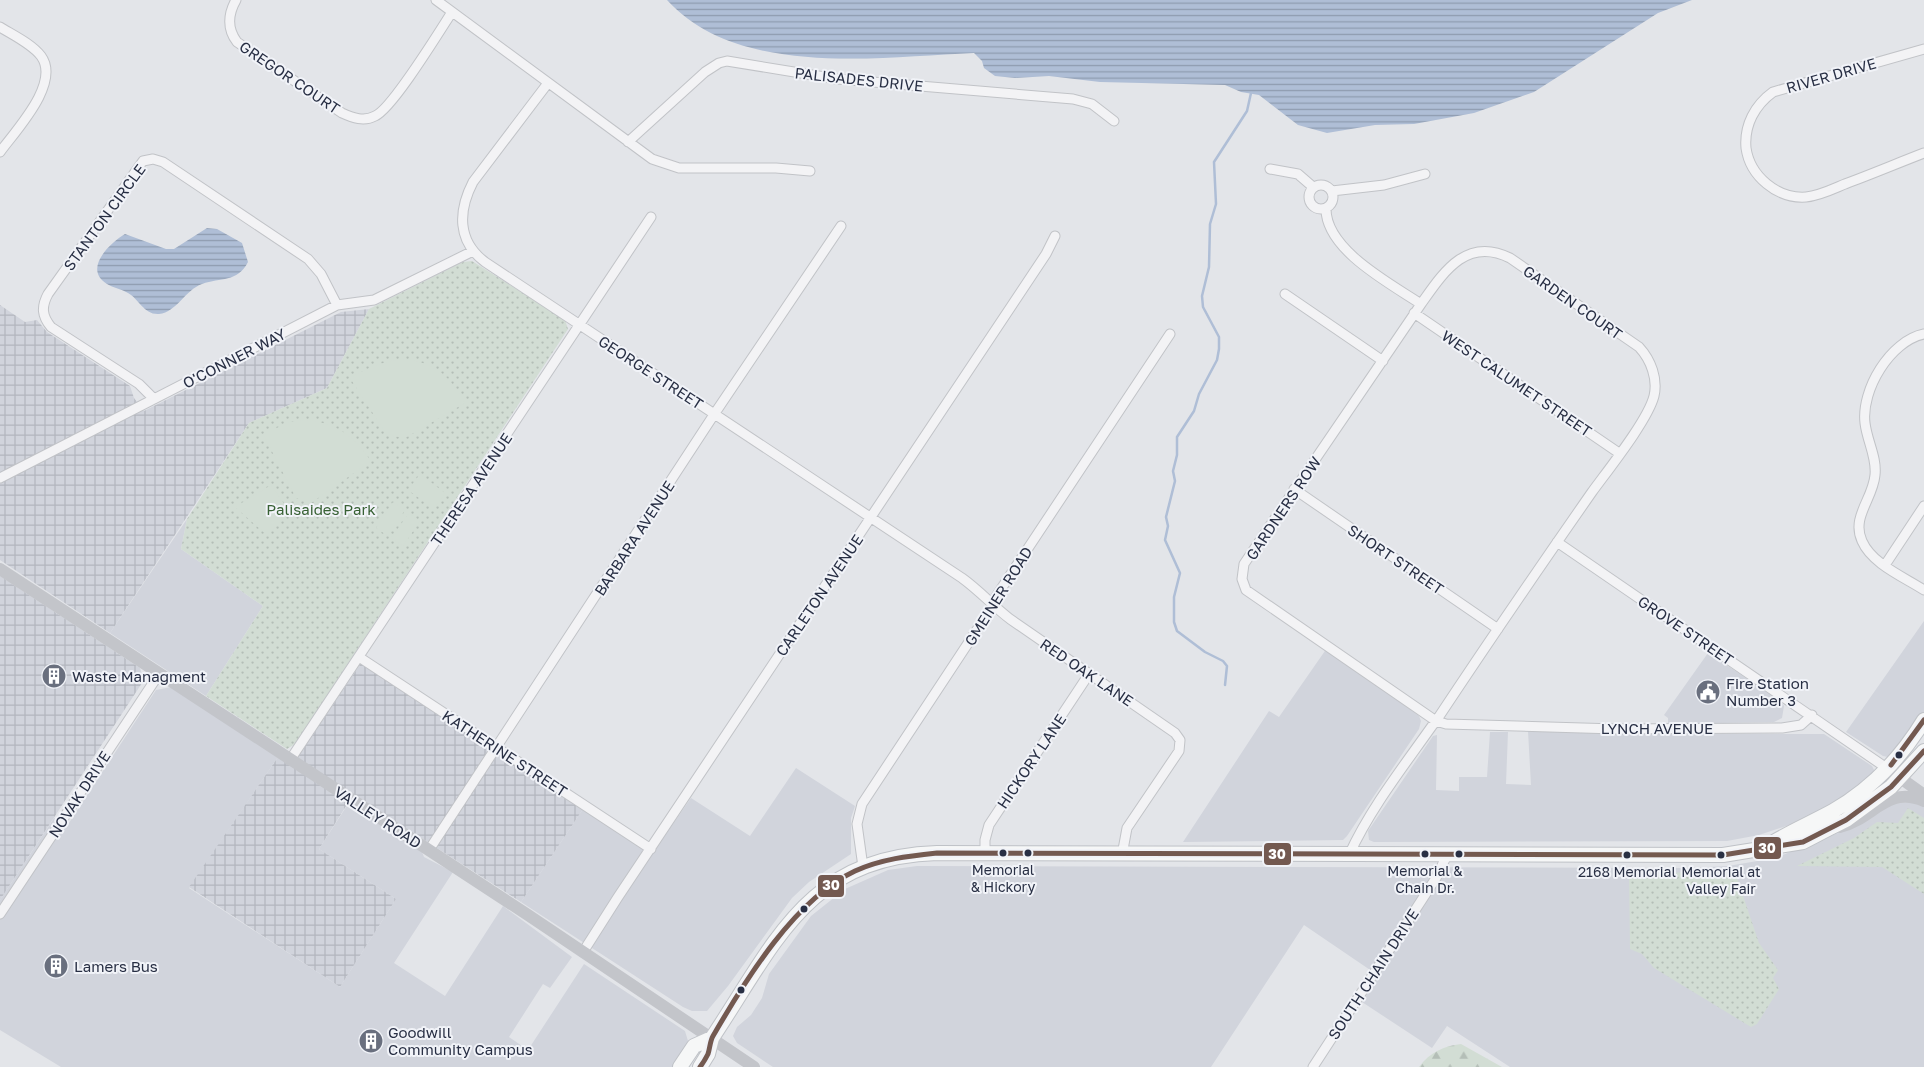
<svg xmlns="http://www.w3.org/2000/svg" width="1924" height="1067" viewBox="0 0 1924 1067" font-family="'Golos Text',sans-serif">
	<defs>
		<pattern id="industrial-grid" width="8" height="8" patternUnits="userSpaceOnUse" patternTransform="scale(1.25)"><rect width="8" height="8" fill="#d1d4dc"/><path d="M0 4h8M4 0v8" fill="none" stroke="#b3b6be"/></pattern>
		<pattern id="grass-dots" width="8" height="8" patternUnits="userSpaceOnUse" patternTransform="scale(1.25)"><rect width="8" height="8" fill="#d2ddd4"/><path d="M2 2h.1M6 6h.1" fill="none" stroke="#b4beb7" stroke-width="1.8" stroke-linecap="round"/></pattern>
		<pattern id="forest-firs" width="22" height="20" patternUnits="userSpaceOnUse" patternTransform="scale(1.25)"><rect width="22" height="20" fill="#d2ddd4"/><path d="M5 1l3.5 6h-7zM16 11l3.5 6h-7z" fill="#b4beb7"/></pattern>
		<pattern id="water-rules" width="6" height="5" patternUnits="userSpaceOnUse" patternTransform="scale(1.25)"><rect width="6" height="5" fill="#afbed6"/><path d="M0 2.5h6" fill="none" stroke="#8e9baf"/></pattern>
	</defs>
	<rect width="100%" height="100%" fill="#e3e5e9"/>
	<path fill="#d1d4dc" d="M187 519 181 549 263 606 206 696 110 633Z
		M1924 621V713L1906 738 1888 757 1883 756 1846 732Z
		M1327 648 1419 716 1421 721 1419 729 1347 836 1343 840 1183 842 1269 711 1279 717Z
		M1708 653 1781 701 1784 706 1782 718 1774 722 1668 724V718L1664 715Z
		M171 687 278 757 189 888 340 987 396 899 319 849 348 804 422 852 424 857 453 872 394 963 445 996 503 906 572 957 550 988 543 984 509 1037 528 1050 584 964 685 1031 688 1041 672 1067H61L0 1030V900L54 818 67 826 156 690Z
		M1528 731 1627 734H1824L1872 766 1874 770 1873 774 1854 791 1807 819 1759 835 1727 841 1374 842 1369 840 1368 831 1433 736 1437 735 1436 790 1459 791V777H1487L1490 732H1508L1506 784 1531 785Z
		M796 768 855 806 851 818V854L809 882 792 898 728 986 707 1011H692L683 1007 521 902 583 809 652 854 691 798 750 836Z
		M1917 802 1924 807V1067H1510L1447 1026 1432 1048 1362 1002 1379 976 1304 925 1211 1067H773L737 1043 733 1036 737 1027 751 1015 762 998 769 974 811 916 845 889 888 870 917 866 1688 868 1728 866 1775 858 1811 844 1843 831 1886 804Z"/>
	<path fill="url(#industrial-grid)" d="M0 305 25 322 37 320 47 332 130 386 134 398 144 411 341 312 369 309 327 388 249 423 110 633 0 560Z
		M0 576 140 668 144 680 0 900Z
		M361 663 583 809 521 902 297 758Z
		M278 757 348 803 319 849 396 899 340 987 189 887Z"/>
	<path fill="url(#grass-dots)" d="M472 261 565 320 568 329 295 744 287 749 206 696 263 606 181 549 187 519 249 423 327 388 369 309 463 262Z
		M1908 808 1924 818V894L1882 867 1797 866 1854 838 1877 822 1898 823Z
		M1735 872 1759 943 1778 970 1773 978 1779 989 1757 1024 1751 1027 1654 968 1642 954 1630 949 1629 873Z"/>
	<path fill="url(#forest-firs)" d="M1461 1044 1502 1067H1419C1430 1052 1444 1046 1461 1044Z"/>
	<path fill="#d2ddd4" d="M408 359C439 366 449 376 465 403L405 438 387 435 350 378C369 367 385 360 408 359Z
		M306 420C337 423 354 436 371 461L311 503 296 498 263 434 290 422Z
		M420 474 445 493 434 509 408 490Z
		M271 485 287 508V516L267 535 235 507Z
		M393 502 405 510 388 536 376 528Z
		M409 513 420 521 403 546 391 538Z"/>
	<path fill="url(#water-rules)" d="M667 0H1692L1658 13 1534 92 1474 113 1414 124 1375 125 1327 133 1298 125 1259 95 1241 92 1225 85 1100 82 1049 76 1015 78 995 76 984 68 982 61 974 53C878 57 738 78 667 0Z
		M207 228 217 229 242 243 248 262C237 283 221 277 202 284 185 290 177 312 159 314 144 315 139 299 128 293 122 289 113 288 107 284 82 269 111 242 125 234L166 249H174Z"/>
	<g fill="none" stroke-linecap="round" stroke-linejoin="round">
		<path stroke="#afbed6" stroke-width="2.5" d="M1225 685 1227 666 1223 661 1205 652 1177 631 1174 622V597L1180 573 1165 540 1168 526 1166 517 1175 481 1173 471 1177 455V437L1194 411 1199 394 1217 360 1219 349V337L1203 307 1202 296 1209 267 1210 224 1216 204 1214 162 1247 111 1251 93"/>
		<defs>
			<path id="street" d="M236 0C228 14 227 29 237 42L342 113C353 118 364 122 375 116 392 109 439 32 452 12
				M436 0 652 159 679 168H776L810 171
				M0 27C13 35 32 44 41 56 61 83 16 130 0 152
				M1924 49 1773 92C1755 105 1744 125 1746 148 1750 176 1777 199 1806 197 1819 196 1833 189 1845 184 1872 174 1898 163 1924 153
				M548 83 473 182C458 211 457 241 485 262L962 578C980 591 993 606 1010 619L1175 733 1180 740 1179 751 1127 828 1122 855
				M628 142 705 72 719 63 727 61 837 79 1073 99 1092 104 1114 121
				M1270 169 1298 174 1313 187
				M1309 197a12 12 0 1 1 24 0a12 12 0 1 1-24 0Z
				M1332 191 1384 185 1425 174
				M1326 209C1326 250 1391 284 1421 304
				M1285 294 1383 361
				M1414 313 1619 453
				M1924 334C1890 341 1861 390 1865 423 1867 441 1877 457 1875 475 1873 499 1851 517 1862 541 1872 564 1904 577 1924 590
				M154 399 139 384 51 327C42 316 41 307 48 294L143 161 153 159 163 162 308 259 321 274 337 305
				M0 478 337 305 374 300 473 251
				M1294 489 1498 629
				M1557 542 1888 769
				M1885 565 1924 506
				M359 657 651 849
				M290 760 651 217
				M429 850 715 413 841 226
				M985 854V840L989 825 1089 674
				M1349 855C1370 809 1403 767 1432 726L1436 721C1487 644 1539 568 1592 492 1608 470 1648 420 1654 396 1658 379 1651 360 1639 347L1510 258C1466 236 1443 273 1421 304L1244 564 1242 579 1246 590 1436 721 1446 724 1616 729 1782 728 1801 725 1812 715
				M863 867 857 824 862 804 986 616 997 595 1170 334
				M0 914 159 674
				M583 952 618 897 1046 254 1055 236
				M1313 1067 1436 878 1447 855"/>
			<path id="primary" d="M1772 843C1792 831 1813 822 1833 811 1871 789 1901 758 1924 720
				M680 1067 694 1046 712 1038
				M700 1067 708 1054 712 1038C775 944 807 857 937 853L1723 855 1803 842 1828 829 1846 820 1891 787 1924 751"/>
		</defs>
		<use href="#street" stroke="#c1c3c7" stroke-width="11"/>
		<use href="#primary" stroke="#bfc2c7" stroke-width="16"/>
		<use href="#street" stroke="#f3f3f5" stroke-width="9"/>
		<path stroke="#c3c5ca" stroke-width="12" d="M0 569 528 915 754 1067
			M1892 772 1924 795
			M1840 827C1873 819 1887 785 1924 801"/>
		<use href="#primary" stroke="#f6f7f7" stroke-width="14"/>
		<defs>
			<path id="bus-1" d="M1891 765 1924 720
				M700 1067C703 1063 706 1058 708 1054 710 1048 710 1041 713 1036 746 979 795 899 855 871 881 859 909 856 937 853L1723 855 1803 842 1846 820 1891 787 1924 751"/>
		</defs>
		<use href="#bus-1" stroke="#f1f3f8" stroke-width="9"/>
		<use href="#bus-1" stroke="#735950" stroke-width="5"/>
	</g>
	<defs>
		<symbol id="building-disc" viewBox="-11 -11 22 22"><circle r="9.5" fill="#696f7e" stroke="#f1f3f8"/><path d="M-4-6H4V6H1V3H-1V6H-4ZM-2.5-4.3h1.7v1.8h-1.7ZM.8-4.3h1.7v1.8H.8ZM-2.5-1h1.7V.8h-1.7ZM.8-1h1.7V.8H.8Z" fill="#fff"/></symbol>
		<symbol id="civic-disc" viewBox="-11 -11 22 22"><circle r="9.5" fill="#696f7e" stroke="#f1f3f8"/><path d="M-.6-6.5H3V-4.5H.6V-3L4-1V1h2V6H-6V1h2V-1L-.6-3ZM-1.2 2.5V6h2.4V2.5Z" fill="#fff"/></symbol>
	</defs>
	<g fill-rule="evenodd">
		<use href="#building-disc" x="40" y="662" width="28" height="28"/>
		<use href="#civic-disc" x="1694" y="678" width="28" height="28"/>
		<use href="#building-disc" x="42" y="952" width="28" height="28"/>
		<use href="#building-disc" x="357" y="1027" width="28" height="28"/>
	</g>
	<g fill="#282f44" stroke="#f1f3f8" stroke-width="2">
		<circle cx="1899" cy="755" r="4.5"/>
		<circle cx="1003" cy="853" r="4.5"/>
		<circle cx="1028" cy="853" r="4.5"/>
		<circle cx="1425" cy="854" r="4.5"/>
		<circle cx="1459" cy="854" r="4.5"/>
		<circle cx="1627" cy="855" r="4.5"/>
		<circle cx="1721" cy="855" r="4.5"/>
		<circle cx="804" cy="909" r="4.5"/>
		<circle cx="741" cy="990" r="4.5"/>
	</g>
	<g text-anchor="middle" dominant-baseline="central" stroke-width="4" stroke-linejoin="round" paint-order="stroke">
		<g font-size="14" fill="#282f44" stroke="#f1f3f8">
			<text x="1003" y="869">Memorial<tspan x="1003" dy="17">&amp; Hickory</tspan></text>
			<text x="1425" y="870">Memorial &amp;<tspan x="1425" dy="17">Chain Dr.</tspan></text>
			<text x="1627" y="871">2168 Memorial</text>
			<text x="1721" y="871">Memorial at<tspan x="1721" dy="17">Valley Fair</tspan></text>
		</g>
		<g font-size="15" fill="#282f44" stroke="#f1f3f8">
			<text transform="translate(1831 75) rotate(-16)">RIVER DRIVE</text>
			<text transform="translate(290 77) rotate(34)">GREGOR COURT</text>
			<text transform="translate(859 79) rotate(6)">PALISADES DRIVE</text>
			<text transform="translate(104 217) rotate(-54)">STANTON CIRCLE</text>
			<text transform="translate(1573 302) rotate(35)">GARDEN COURT</text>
			<text transform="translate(234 358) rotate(-27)">O'CONNER WAY</text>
			<text transform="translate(651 372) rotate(33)">GEORGE STREET</text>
			<text transform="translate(1517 383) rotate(34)">WEST CALUMET STREET</text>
			<text transform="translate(471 489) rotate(-56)">THERESA AVENUE</text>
			<text transform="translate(1283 508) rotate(-56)">GARDNERS ROW</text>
			<text transform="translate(634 538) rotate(-57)">BARBARA AVENUE</text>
			<text transform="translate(1396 559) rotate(34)">SHORT STREET</text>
			<text transform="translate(819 595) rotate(-56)">CARLETON AVENUE</text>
			<text transform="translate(998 596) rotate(-58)">GMEINER ROAD</text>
			<text transform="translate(1686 630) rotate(34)">GROVE STREET</text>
			<text transform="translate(1087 672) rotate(34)">RED OAK LANE</text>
			<text x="1657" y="728">LYNCH AVENUE</text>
			<text transform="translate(505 753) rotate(33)">KATHERINE STREET</text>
			<text transform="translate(1031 761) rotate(-56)">HICKORY LANE</text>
			<text transform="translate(79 794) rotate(-57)">NOVAK DRIVE</text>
			<text transform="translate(378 817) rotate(33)">VALLEY ROAD</text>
			<text transform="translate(1373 974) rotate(-57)">SOUTH CHAIN DRIVE</text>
		</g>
		<g font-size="15" fill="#386134" stroke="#f1f3f8">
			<text x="321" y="509">Palisaides Park</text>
		</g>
		<g font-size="15" fill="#282f44" stroke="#f1f3f8" text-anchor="start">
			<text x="72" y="676">Waste Managment</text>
			<text x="1726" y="683">Fire Station<tspan x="1726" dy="17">Number 3</tspan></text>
			<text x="74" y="966">Lamers Bus</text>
			<text x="388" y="1032">Goodwill<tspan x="388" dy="17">Community Campus</tspan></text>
		</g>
	</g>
	<g stroke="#f1f3f8" stroke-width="2">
		<rect x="1753" y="836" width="29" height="24" rx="5" fill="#735950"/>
		<rect x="1263" y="842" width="29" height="24" rx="5" fill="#735950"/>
		<rect x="817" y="874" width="28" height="24" rx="5" fill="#735950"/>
	</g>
	<g font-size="14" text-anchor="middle" font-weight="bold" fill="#fff">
		<text x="1767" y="853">30</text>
		<text x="1277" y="859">30</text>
		<text x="831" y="890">30</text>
	</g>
</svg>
